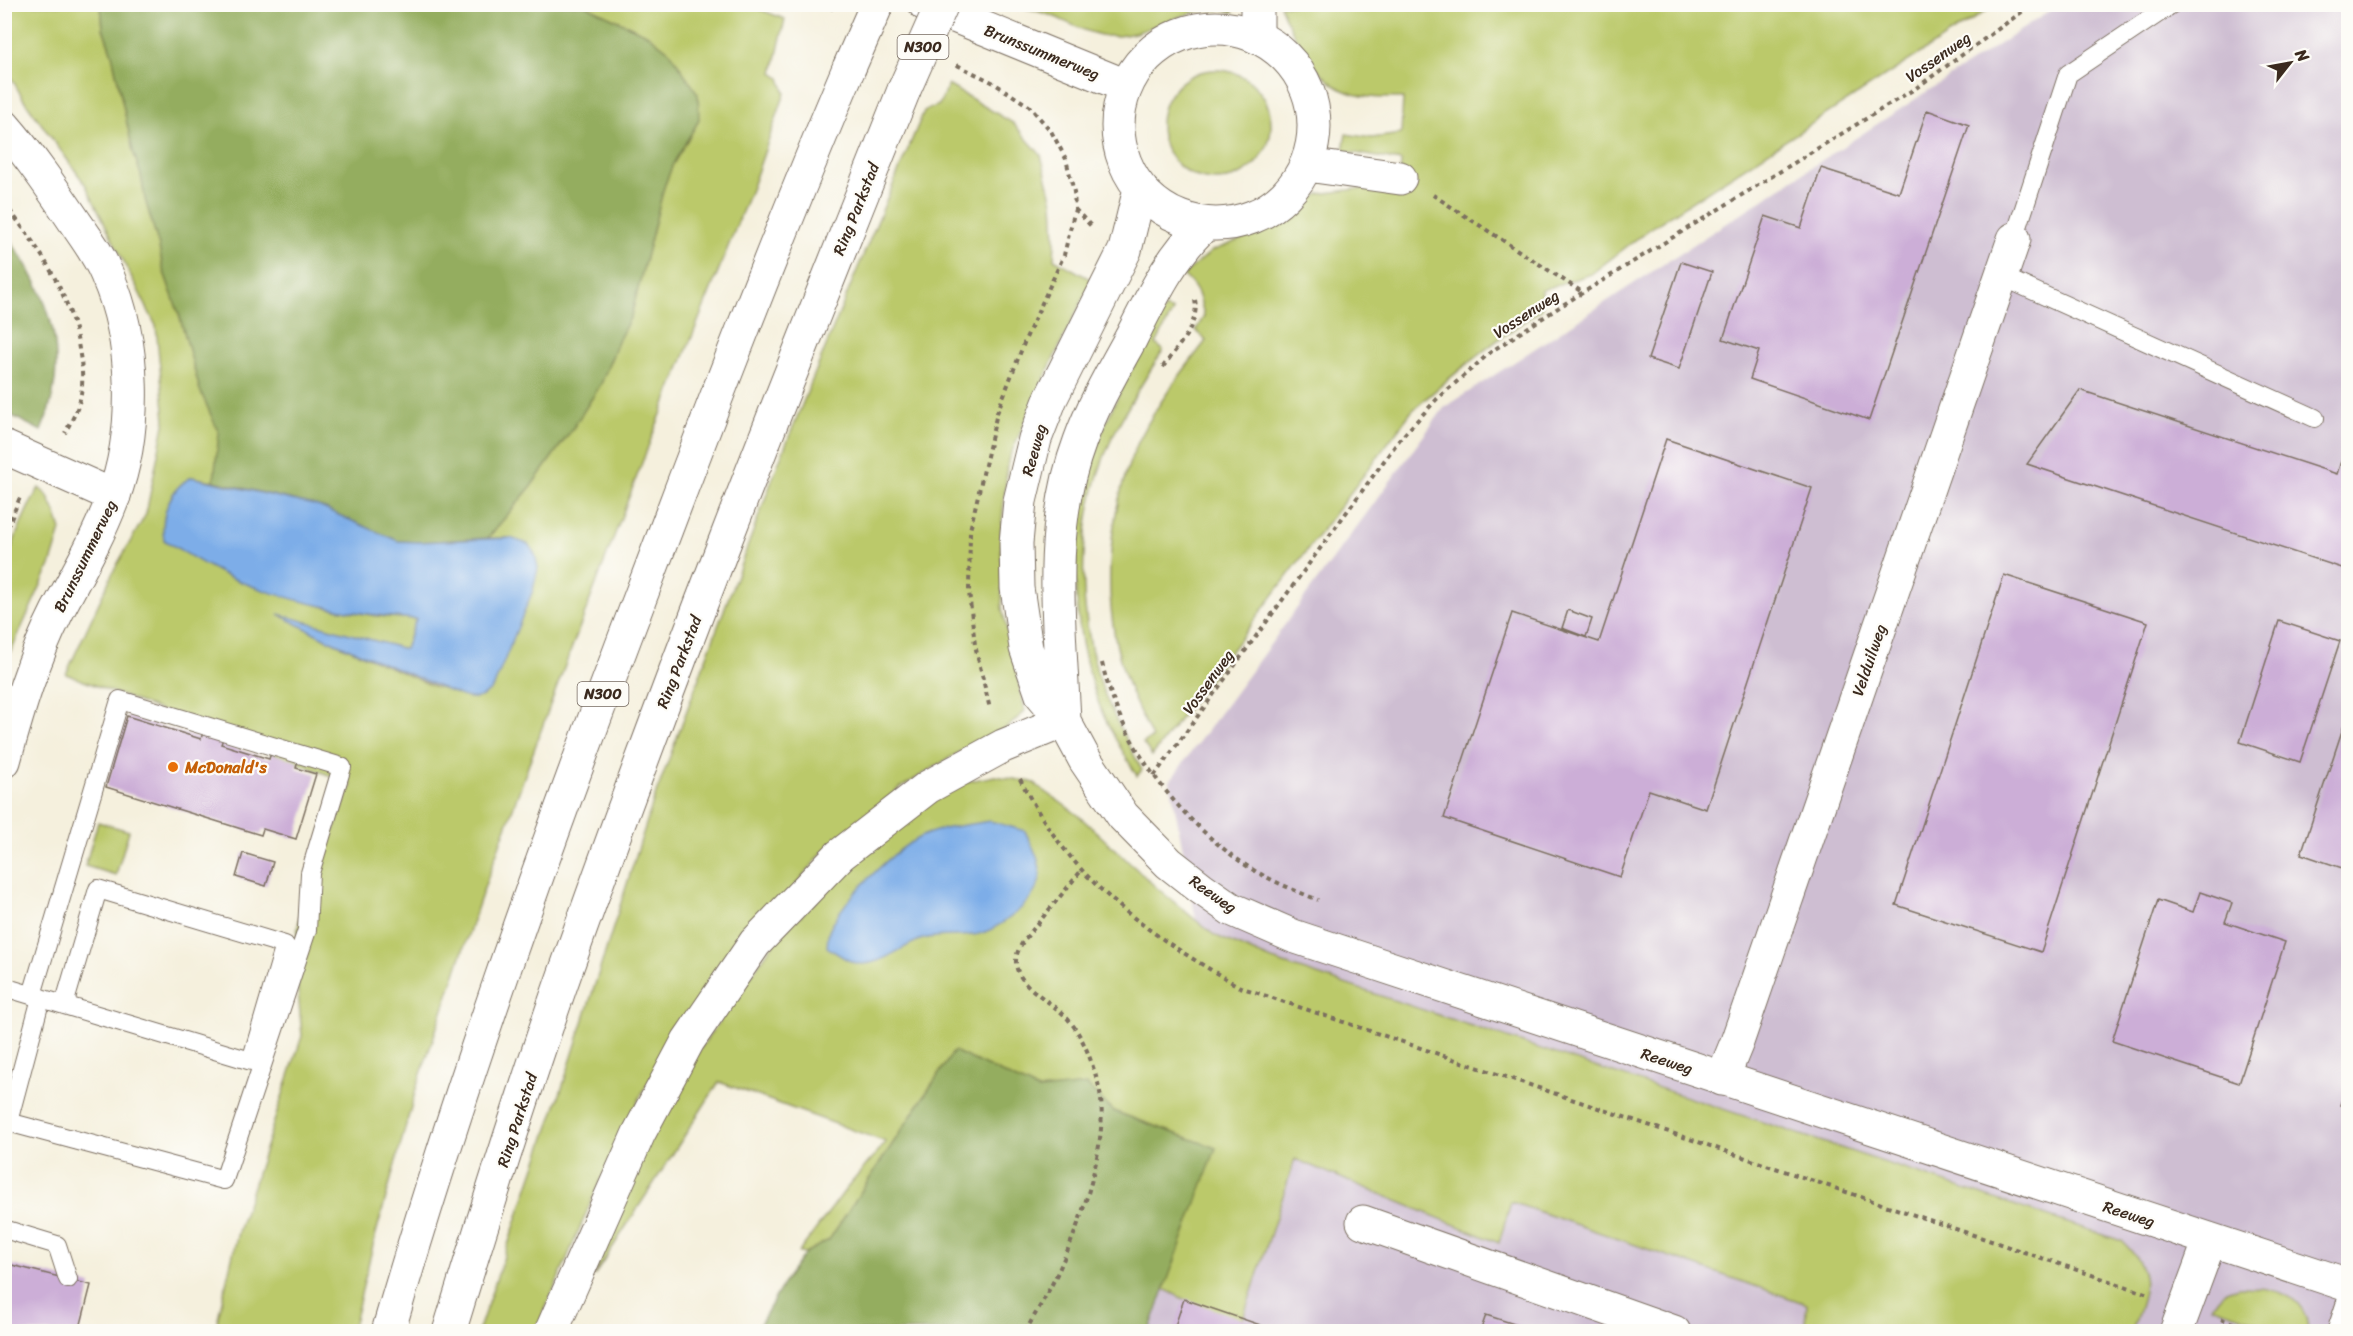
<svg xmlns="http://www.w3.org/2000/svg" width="2353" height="1336" viewBox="0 0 2353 1336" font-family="Sriracha,sans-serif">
	<rect width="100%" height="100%" fill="#fdfcf7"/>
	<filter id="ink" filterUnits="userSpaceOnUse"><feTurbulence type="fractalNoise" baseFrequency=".0167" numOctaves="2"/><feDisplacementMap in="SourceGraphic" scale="12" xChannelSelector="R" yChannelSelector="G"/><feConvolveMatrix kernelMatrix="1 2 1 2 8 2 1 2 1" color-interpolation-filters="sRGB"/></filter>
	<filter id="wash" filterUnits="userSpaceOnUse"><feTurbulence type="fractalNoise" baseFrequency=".008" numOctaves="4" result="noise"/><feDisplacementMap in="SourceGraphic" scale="24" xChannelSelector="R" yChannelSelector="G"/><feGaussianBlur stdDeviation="1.35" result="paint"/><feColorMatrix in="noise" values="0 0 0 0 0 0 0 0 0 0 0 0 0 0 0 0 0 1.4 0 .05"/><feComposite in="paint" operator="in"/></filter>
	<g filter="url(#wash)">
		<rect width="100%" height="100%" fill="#f5f0dd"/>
		<path fill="#cebed2" d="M2057 5H2348V1331L1094 1332 1211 1000 1170 781 1444 408 2056 7Z"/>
		<path fill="#bbc96b" stroke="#7b7a44" stroke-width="1.5" d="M4 5H101L103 28 112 54 133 151 141 175 145 199 159 246 163 269 180 317 200 390 219 433 214 481 192 477 164 540 221 573 321 606 376 616 416 619 405 649 282 616 326 639 437 688 514 634 533 590 510 538H488L529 489 573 428 601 384 619 339 631 316 664 187 673 164 699 120 670 52 648 35 585 5H748L785 19 773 73 780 78 785 93 752 187 651 439 552 700 482 894 416 1089 375 1237 352 1331H215L238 1232 302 1036 297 981V933L300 915 352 784 66 674 114 570 146 514 165 420 156 326 85 184 24 100 5 67Z
			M1015 5H1235L1233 12C1223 10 1211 9 1201 11 1168 16 1142 38 1107 36 1089 34 1071 24 1055 17 1042 12 1028 9 1015 5Z
			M1280 5H1995L1651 228 1591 274 1542 290V309C1495 340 1453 374 1412 411L1152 756 1143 743 1152 738C1144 720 1134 702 1128 684 1103 617 1105 541 1126 473 1141 424 1175 381 1206 341L1196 330 1204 316C1200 296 1198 288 1183 275L1212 251 1281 223 1319 194 1356 189H1379L1400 178 1401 161 1343 151 1346 134 1372 138 1401 134 1403 98C1384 98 1361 99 1343 90 1316 77 1290 32 1280 5Z
			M1161 125a55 55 0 1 1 110 0a55 55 0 1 1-110 0Z
			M948 85 1013 123 1041 155 1053 202 1055 241 1054 259 1092 280 1049 368 1008 460 1001 531 1002 608 1025 711 1008 727 971 745 898 789 822 853 702 1000 643 1091 600 1181 536 1331 478 1332 563 1085 653 802 778 464 852 282 924 111 939 105Z
			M1165 308 1173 311 1156 344 1163 350C1148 374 1132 399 1119 424 1079 500 1074 593 1098 675 1108 708 1126 739 1142 770L1137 776C1125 755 1112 735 1102 712 1067 624 1067 524 1101 435 1118 391 1143 350 1165 308Z
			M39 488 47 495 56 514 61 530 51 563 5 664C4 636 1 607 4 579 8 551 24 513 39 488Z
			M995 776 1032 782 1078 815 1157 888 1214 935 1272 960 2122 1241C2156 1274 2145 1292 2132 1331H1804L1807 1304 1511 1202 1499 1243 1295 1159 1240 1328 1164 1289 1215 1148 1113 1111 1087 1086 1038 1090 954 1051 829 1240 805 1253 799 1252 846 1189 886 1142 719 1082 594 1276 641 1151 698 1052 778 937 865 855 927 803 964 782Z
			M98 822 129 831 116 875 85 866Z
			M2238 1287C2270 1286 2307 1293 2308 1331H2284L2211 1306 2226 1291Z"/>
		<path fill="#94ad5f" stroke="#686c3e" stroke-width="1.5" d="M101 5H585L648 35 670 52 698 94 699 120 673 164 664 187 631 316 619 339 601 384 573 428 529 489 488 538 418 542 398 541 318 506 214 481 219 433 200 390 180 317 163 269 159 246 145 199 141 175 133 151 112 54 103 28Z
			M5 234C51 294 73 358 41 431L5 412Z
			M954 1051 1038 1090 1087 1085 1113 1111 1216 1148 1149 1331H756L785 1281 805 1253 829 1240Z"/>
		<path fill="#7dade8" stroke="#5c6c83" stroke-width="1.5" d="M192 477 318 506 398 541 418 542 510 538 528 544 535 554 538 568 533 590 494 686C484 698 476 701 461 696L326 639 278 614 405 649 416 619C354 615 275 600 219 572 200 563 182 551 164 540 160 516 170 487 192 477Z
			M990 821 1025 831C1032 846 1042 862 1040 878 1036 902 996 933 973 935 956 937 940 935 923 939 902 945 878 969 855 963 846 960 836 953 827 947 828 942 827 934 830 929 843 900 897 845 927 834 948 826 969 825 990 821Z"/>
		<g id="blocks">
			<path fill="#ccaed7" d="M1927 110 1969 125 1869 420 1750 379 1759 351 1723 339 1765 216 1801 228 1821 168 1899 193Z
				M1681 262 1712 272 1679 369 1648 359Z
				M2080 390 2337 474 2348 439V570L2027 464Z
				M1666 439 1812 488 1706 809 1649 790 1620 877 1444 818 1512 613 1599 642Z
				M2004 575 2148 622 2041 952 1896 905Z
				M1568 610 1592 619 1586 637 1562 628Z
				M2279 621 2340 641 2300 762 2240 742Z
				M2348 713V870L2301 854Z
				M127 716 201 739 203 732 223 739 221 744 269 759 271 753 298 761 296 768 316 774 296 839 263 829 261 835 106 787Z
				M243 853 273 862 266 886 236 877Z
				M2200 892 2232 903 2225 922 2285 942 2239 1083 2112 1041 2158 900 2193 912Z
				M2348 1081V1108L2340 1105Z
				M4 1263 91 1285 79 1332H4Z
				M1184 1299 1278 1331V1332H1173Z
				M1486 1315 1536 1331V1332H1480Z"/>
		</g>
	</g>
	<g filter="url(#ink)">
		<use href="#blocks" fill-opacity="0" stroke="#7c6f61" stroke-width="1.5"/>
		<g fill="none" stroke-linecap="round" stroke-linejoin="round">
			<defs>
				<path id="lane" d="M2014 239 2068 74 2172 4
					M2001 276 2315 418
					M4 987 64 1005 251 1061 285 945 98 889 64 1005
					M32 995 120 700 342 767 310 873 307 930 224 1180 8 1122 41 998
					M4 1229 57 1245 68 1279
					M2336 1332 2348 1296"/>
				<path id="street" d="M4 447 114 496
					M1722 1079 1737 1042 2014 239
					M1363 1222 1674 1332
					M2176 1332 2210 1240"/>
				<path id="secondary" d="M925 4 1126 86
					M1118 126a98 98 0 1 1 196 0a98 98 0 1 1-196 0Z
					M4 126C31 157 54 191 77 225 88 241 100 257 107 275 136 341 138 431 113 498 98 538 77 574 57 612 33 659 18 710 4 761
					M1307 165 1400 178
					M1140 189 1125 250 1051 398 1035 439 1020 501 1016 543 1017 588 1026 648 1042 695 1064 721 1085 760 1123 816 1169 863 1201 888 1231 909 1293 936 2348 1285
					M1064 721C1060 628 1046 531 1080 441 1093 405 1113 371 1131 338 1153 295 1169 259 1205 224"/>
				<path id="highway" d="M1257 37V4
					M388 1332C461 1081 550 834 643 590 709 415 776 240 849 68
					M449 1332C484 1217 520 1103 559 990 665 687 784 388 904 90
					M551 1332 639 1133 688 1041 755 943 840 855 928 787 1003 746 1064 721"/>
			</defs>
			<use href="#lane" stroke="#7c6f61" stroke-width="20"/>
			<use href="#street" stroke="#7c6f61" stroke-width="35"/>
			<use href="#secondary" stroke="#7c6f61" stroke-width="35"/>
			<use href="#highway" stroke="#7c6f61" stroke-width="35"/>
			<path stroke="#7c6f61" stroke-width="4" stroke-dasharray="4.5 4.5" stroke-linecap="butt" d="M822 4 833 9
				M957 65 992 82 1029 106 1051 131 1066 159 1074 192 1075 209 1064 255 1026 338 997 413 970 530 969 592 975 645 990 709
				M1433 195 1582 292
				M4 203C39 248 70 292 79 349 82 366 84 382 80 399 78 410 70 423 65 433
				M1075 209 1091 226
				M1163 367C1176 348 1200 325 1195 300
				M4 536 21 495
				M1102 663C1120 743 1177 818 1244 864 1266 879 1294 890 1318 900
				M1154 776 1400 439 1437 399 1492 351 1561 306 1916 88 2033 4
				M1020 779C1072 882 1143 931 1240 987L2148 1294
				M2221 1319 2259 1332
				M1025 1332C1038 1309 1052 1287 1062 1263 1083 1217 1112 1133 1098 1083 1091 1060 1084 1037 1067 1018 1044 994 996 978 1025 939L1081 871"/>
			<use href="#lane" stroke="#fff" stroke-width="18"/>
			<use href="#street" stroke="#fff" stroke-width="33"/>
			<use href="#secondary" stroke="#fff" stroke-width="33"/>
			<use href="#highway" stroke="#fff" stroke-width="33"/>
			<defs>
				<path id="highway-bridge" d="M849 68 877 4
					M904 90 942 4"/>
			</defs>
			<use href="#highway-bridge" stroke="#7c6f61" stroke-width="35" stroke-linecap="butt"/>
			<use href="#highway-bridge" stroke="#fff" stroke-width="33"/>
		</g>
	</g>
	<circle fill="#e8710a" stroke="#fdfcf7" stroke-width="2" cx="173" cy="767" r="6"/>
	<g text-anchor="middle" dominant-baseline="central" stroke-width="4.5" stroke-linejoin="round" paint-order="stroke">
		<g fill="#fdfcf7" stroke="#75695f" stroke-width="1.5">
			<rect x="897.5" y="35" width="51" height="24" rx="4.5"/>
			<rect x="577.5" y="682" width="51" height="24" rx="4.5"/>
		</g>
		<g font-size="15" font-weight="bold" fill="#3b2a1e">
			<text x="923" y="47">N300</text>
			<text x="603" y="694">N300</text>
		</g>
		<g font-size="16" fill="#3b2a1e" stroke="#fdfcf7">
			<text transform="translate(1042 52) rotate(22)">Brunssummerweg</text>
			<text transform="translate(1938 57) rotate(-35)">Vossenweg</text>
			<text transform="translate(856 209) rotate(-68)">Ring Parkstad</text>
			<text transform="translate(1526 314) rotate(-33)">Vossenweg</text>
			<text transform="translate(1034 450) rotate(-74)">Reeweg</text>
			<text transform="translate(85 556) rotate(-64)">Brunssummerweg</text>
			<text transform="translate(1869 660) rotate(-71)">Velduilweg</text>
			<text transform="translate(679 662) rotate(-69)">Ring Parkstad</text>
			<text transform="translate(1208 682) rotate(-54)">Vossenweg</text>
			<text transform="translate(1213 894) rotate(35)">Reeweg</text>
			<text transform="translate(1667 1061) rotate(18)">Reeweg</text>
			<text transform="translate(517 1120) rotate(-72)">Ring Parkstad</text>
			<text transform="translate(2129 1214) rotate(18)">Reeweg</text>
		</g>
		<g font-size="16" font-weight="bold" fill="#c56008" stroke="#fdfcf7" text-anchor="start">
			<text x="185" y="767">McDonald's</text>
		</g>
	</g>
	<rect width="2353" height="1336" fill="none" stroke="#fdfcf7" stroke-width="24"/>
	<g transform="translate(2290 63) rotate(59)" stroke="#fdfcf7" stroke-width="4.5" paint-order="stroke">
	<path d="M0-4.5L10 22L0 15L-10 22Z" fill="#3b2a1e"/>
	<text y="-9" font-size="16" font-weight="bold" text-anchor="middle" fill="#3b2a1e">N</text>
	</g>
</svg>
